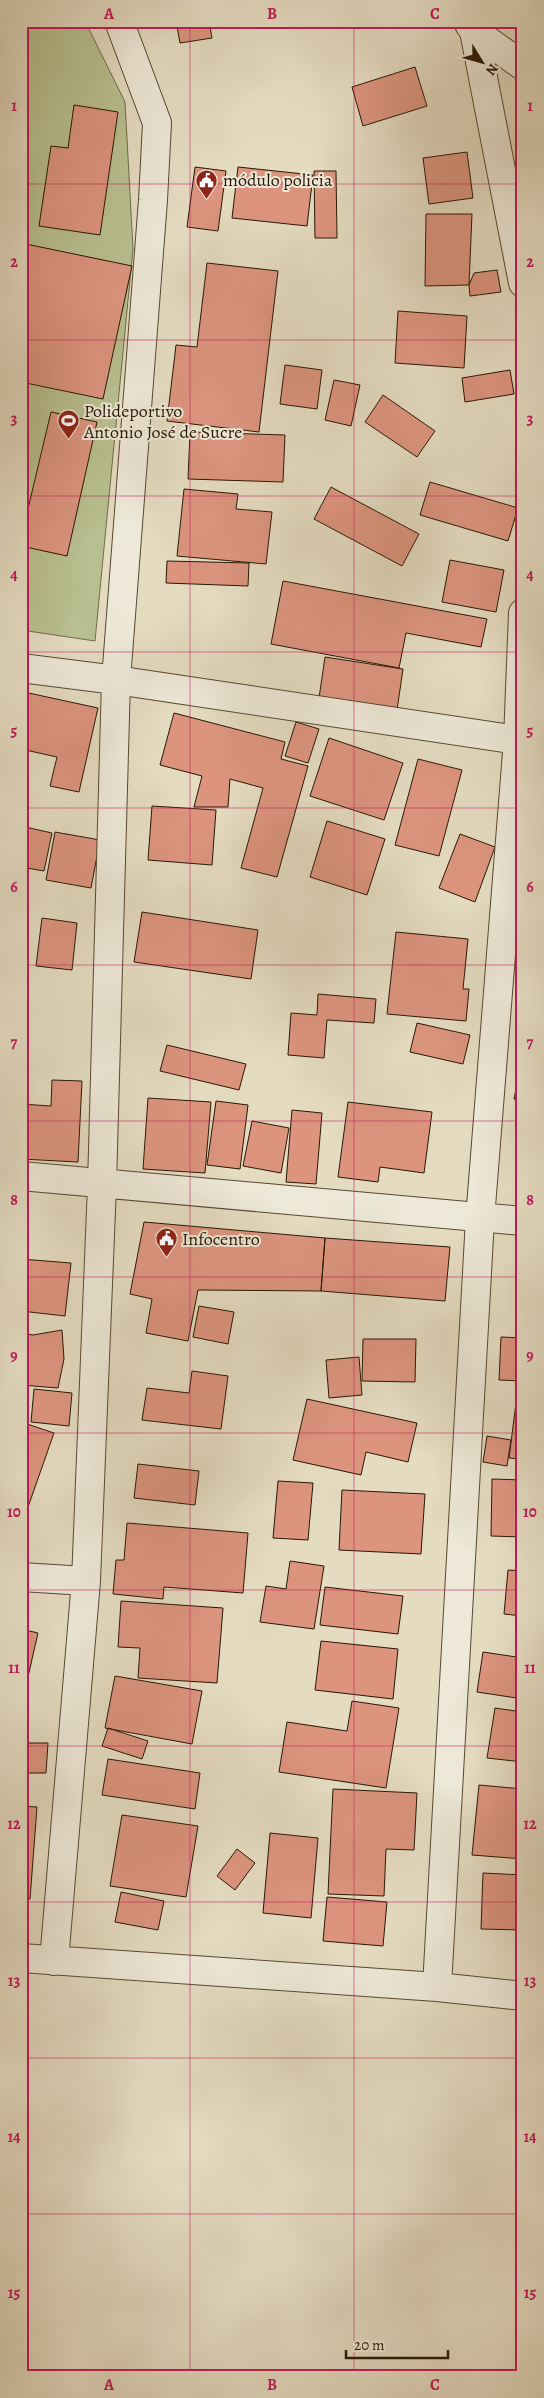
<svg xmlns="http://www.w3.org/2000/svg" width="544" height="2398" viewBox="0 0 544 2398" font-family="Alegreya,serif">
	<rect width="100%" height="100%" fill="#e4dbc1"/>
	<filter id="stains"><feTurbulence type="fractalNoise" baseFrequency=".004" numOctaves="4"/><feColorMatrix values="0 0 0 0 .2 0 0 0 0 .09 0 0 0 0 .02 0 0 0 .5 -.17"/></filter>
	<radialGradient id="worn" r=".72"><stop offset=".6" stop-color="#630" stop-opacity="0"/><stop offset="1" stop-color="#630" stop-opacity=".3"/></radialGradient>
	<path fill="#b8bf90" stroke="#706b49" d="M21 21H85L125 102 133 249 95 641 21 630Z"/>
	<path fill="#dc947f" stroke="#281702" d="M176 21H209L212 38 180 43Z
		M415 67 427 106 363 126 352 87Z
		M74 105 118 112 100 235 39 226 51 146 68 148Z
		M467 152 473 198 429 204 423 158Z
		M195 167 226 171 218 231 187 227Z
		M238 167 313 175 307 226 232 218Z
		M314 171H336L337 238H315Z
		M426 214H472L469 285 425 286Z
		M21 243 132 266 103 399 21 382Z
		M207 263 278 271 259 432 167 421 176 345 197 347Z
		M497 270 501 292 470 296 469 285 474 273Z
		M398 311 467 316 464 368 395 363Z
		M285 365 322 370 317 409 280 404Z
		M510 370 514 394 465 402 462 378Z
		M334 380 360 385 351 426 325 420Z
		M383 395 435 431 417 457 365 422Z
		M51 412 97 422 67 556 21 546V511L27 513Z
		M190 432 285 435 283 482 188 479Z
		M430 482 518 508 508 541 420 515Z
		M331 487 419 534 402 566 314 519Z
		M184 489 238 494 236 509 272 512 266 564 177 556Z
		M450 560 504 570 496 612 442 602Z
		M167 561 249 563 248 586 166 583Z
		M283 581 487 619 481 647 406 633 399 668 271 644Z
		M325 657 403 669 397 710 319 698Z
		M24 692 98 708 79 792 50 786 57 757 21 749V703Z
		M174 713 285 742 281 759 308 766 277 877 241 868 263 788 230 779 228 807H194L202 776 160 765Z
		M296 722 319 729 308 763 285 756Z
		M329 738 403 763 384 820 310 796Z
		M418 759 462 770 439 856 395 845Z
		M152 806 216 810 212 865 148 860Z
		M327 821 385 839 367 895 310 877Z
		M21 826 52 833 44 871 21 867Z
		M55 832 100 840 91 888 46 880Z
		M460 834 495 847 475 902 439 888Z
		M142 912 258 930 251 979 134 962Z
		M42 918 77 923 72 970 36 966Z
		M396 932 468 939 463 989H469L466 1021 387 1014Z
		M318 994 376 999 374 1023 327 1020 324 1058 288 1055 291 1013 317 1015Z
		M417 1023 470 1035 463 1064 410 1052Z
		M518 1025H523V1051H517Z
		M167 1045 246 1064 239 1090 160 1071Z
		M523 1055V1101L514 1099Z
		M52 1080 82 1081 78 1162 21 1159V1104L51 1106Z
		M148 1098 211 1102 205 1173 143 1169Z
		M216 1101 248 1105 240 1169 207 1165Z
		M348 1102 432 1112 424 1173 380 1167 378 1182 338 1177Z
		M292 1110 322 1113 316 1184 286 1182Z
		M252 1121 289 1128 281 1173 243 1166Z
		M144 1222 325 1238 321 1291 198 1290 188 1341 146 1333 152 1299 130 1294Z
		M325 1238 450 1247 445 1301 321 1291Z
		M21 1259 71 1263 65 1316 21 1311Z
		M199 1306 234 1312 228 1344 193 1337Z
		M62 1330 64 1359 58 1388 21 1385V1333L33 1335Z
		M501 1337 523 1338V1381L499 1380Z
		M363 1339H416L415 1382 362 1381Z
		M359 1357 362 1395 329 1398 326 1360Z
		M192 1371 228 1376 221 1429 142 1420 147 1388 189 1393Z
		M34 1389 72 1393 69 1426 31 1422Z
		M307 1399 417 1423 408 1462 366 1452 361 1475 293 1460Z
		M516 1403 523 1404V1459L509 1458Z
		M21 1422 54 1433 21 1527Z
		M487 1436 511 1440 507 1466 483 1462Z
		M138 1464 199 1471 195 1505 134 1498Z
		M492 1479 523 1480V1537L491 1536Z
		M278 1481 313 1483 308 1540 273 1538Z
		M342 1490 425 1494 421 1554 339 1550Z
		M127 1523 248 1533 243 1593 164 1587 163 1599 113 1594 116 1560H124Z
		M290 1561 324 1566 314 1629 260 1622 266 1586 286 1589Z
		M508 1570 523 1571V1616L504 1614Z
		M325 1587 403 1596 398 1634 320 1625Z
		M121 1601 223 1608 217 1683 138 1678 140 1648 118 1647Z
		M21 1629 38 1633 25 1690H21Z
		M321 1641 398 1649 393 1699 315 1690Z
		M483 1652 523 1658V1699L477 1692Z
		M115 1676 202 1691 192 1744 105 1728Z
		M21 1691H28L24 1740H21Z
		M352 1701 399 1708 386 1788 279 1772 287 1722 347 1731Z
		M495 1708 523 1712V1762L487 1758Z
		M108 1728 148 1741 142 1759 102 1746Z
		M21 1743H48L46 1773H21Z
		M108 1759 200 1773 195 1809 102 1795Z
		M479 1785 523 1789V1859L472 1855Z
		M333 1789 417 1793 414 1850 386 1849 384 1896 328 1894Z
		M21 1806 37 1807 30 1899H21Z
		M122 1815 198 1826 186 1897 110 1886Z
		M270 1833 318 1838 311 1918 263 1913Z
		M237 1849 255 1863 235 1890 217 1876Z
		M483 1873 523 1875V1930L481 1929Z
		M121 1892 164 1901 158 1930 115 1922Z
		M327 1897 387 1902 383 1946 323 1941Z"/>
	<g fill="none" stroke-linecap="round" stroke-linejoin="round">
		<defs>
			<path id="minor" d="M469 24 474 31 523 66
				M474 31 523 283
				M21 668 116 680 518 740
				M21 1176 523 1221
				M21 1577 86 1581
				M21 1958 437 1987 523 1996
				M54 1961 86 1581 102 1185 116 680 153 200 157 123 119 21
				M437 1987 480 1219 518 740 523 613"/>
		</defs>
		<use href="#minor" stroke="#574832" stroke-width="30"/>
		<use href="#minor" stroke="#ede8d7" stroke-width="28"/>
	</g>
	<path fill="none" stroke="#c2185b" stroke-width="1" stroke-opacity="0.55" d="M190 21V2377M354 21V2377M21 184H523M21 340H523M21 496H523M21 652H523M21 808H523M21 965H523M21 1121H523M21 1277H523M21 1433H523M21 1590H523M21 1746H523M21 1902H523M21 2058H523M21 2214H523"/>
	<defs>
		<symbol id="civic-pin" viewBox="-11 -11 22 30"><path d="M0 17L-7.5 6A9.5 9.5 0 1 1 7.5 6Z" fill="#8f2418" stroke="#ede8d7"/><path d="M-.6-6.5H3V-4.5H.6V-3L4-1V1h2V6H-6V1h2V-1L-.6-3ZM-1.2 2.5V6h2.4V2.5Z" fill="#fff"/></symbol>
		<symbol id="stadium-pin" viewBox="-11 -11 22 30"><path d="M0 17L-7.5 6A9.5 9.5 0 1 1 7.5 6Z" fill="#8f2418" stroke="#ede8d7"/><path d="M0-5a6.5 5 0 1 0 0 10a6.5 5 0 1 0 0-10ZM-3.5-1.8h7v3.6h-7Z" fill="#fff"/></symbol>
	</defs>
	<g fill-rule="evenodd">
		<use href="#civic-pin" x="194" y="168" width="25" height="34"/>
		<use href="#stadium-pin" x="56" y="408" width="25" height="34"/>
		<use href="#civic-pin" x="154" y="1226" width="25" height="34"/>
	</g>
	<g text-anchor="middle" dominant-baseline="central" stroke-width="4" stroke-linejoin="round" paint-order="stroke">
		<g font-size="18" fill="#281702" stroke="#ede8d7" text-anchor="start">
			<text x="223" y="180">módulo policia</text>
			<text x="84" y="411">Polideportivo<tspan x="84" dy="21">Antonio José de Sucre</tspan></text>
			<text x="182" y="1239">Infocentro</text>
		</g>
	</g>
	<rect width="544" height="2398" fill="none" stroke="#e4dbc1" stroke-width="55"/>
	<g transform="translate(482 62) rotate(127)" stroke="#ede8d7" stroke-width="4" paint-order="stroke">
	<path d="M0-4L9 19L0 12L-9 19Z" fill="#281702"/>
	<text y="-8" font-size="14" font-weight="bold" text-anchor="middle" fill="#281702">N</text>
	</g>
	<path d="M346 2350v8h102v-8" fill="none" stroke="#281702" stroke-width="2.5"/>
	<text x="354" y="2350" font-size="15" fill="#281702" stroke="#ede8d7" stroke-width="4" paint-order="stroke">20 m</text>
	<rect x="28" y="28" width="488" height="2342" fill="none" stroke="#c2185b" stroke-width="2"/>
	<g font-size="16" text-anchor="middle" font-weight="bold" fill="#c2185b">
		<text x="109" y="19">A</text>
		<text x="272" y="19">B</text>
		<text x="435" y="19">C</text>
		<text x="14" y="111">1</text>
		<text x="530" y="111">1</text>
		<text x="14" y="267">2</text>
		<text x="530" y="267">2</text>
		<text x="14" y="424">3</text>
		<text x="530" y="424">3</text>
		<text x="14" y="580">4</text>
		<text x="530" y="580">4</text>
		<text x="14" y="736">5</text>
		<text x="530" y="736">5</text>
		<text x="14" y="892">6</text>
		<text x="530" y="892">6</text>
		<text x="14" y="1048">7</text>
		<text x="530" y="1048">7</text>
		<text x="14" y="1205">8</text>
		<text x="530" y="1205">8</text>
		<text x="14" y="1361">9</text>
		<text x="530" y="1361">9</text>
		<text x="14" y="1517">10</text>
		<text x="530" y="1517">10</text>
		<text x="14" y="1673">11</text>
		<text x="530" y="1673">11</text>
		<text x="14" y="1829">12</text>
		<text x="530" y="1829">12</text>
		<text x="14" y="1986">13</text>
		<text x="530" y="1986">13</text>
		<text x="14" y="2142">14</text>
		<text x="530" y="2142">14</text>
		<text x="14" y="2298">15</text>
		<text x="530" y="2298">15</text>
		<text x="109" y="2390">A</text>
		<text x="272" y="2390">B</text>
		<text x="435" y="2390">C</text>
	</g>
	<rect width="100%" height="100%" filter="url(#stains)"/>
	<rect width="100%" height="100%" fill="url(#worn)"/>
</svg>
